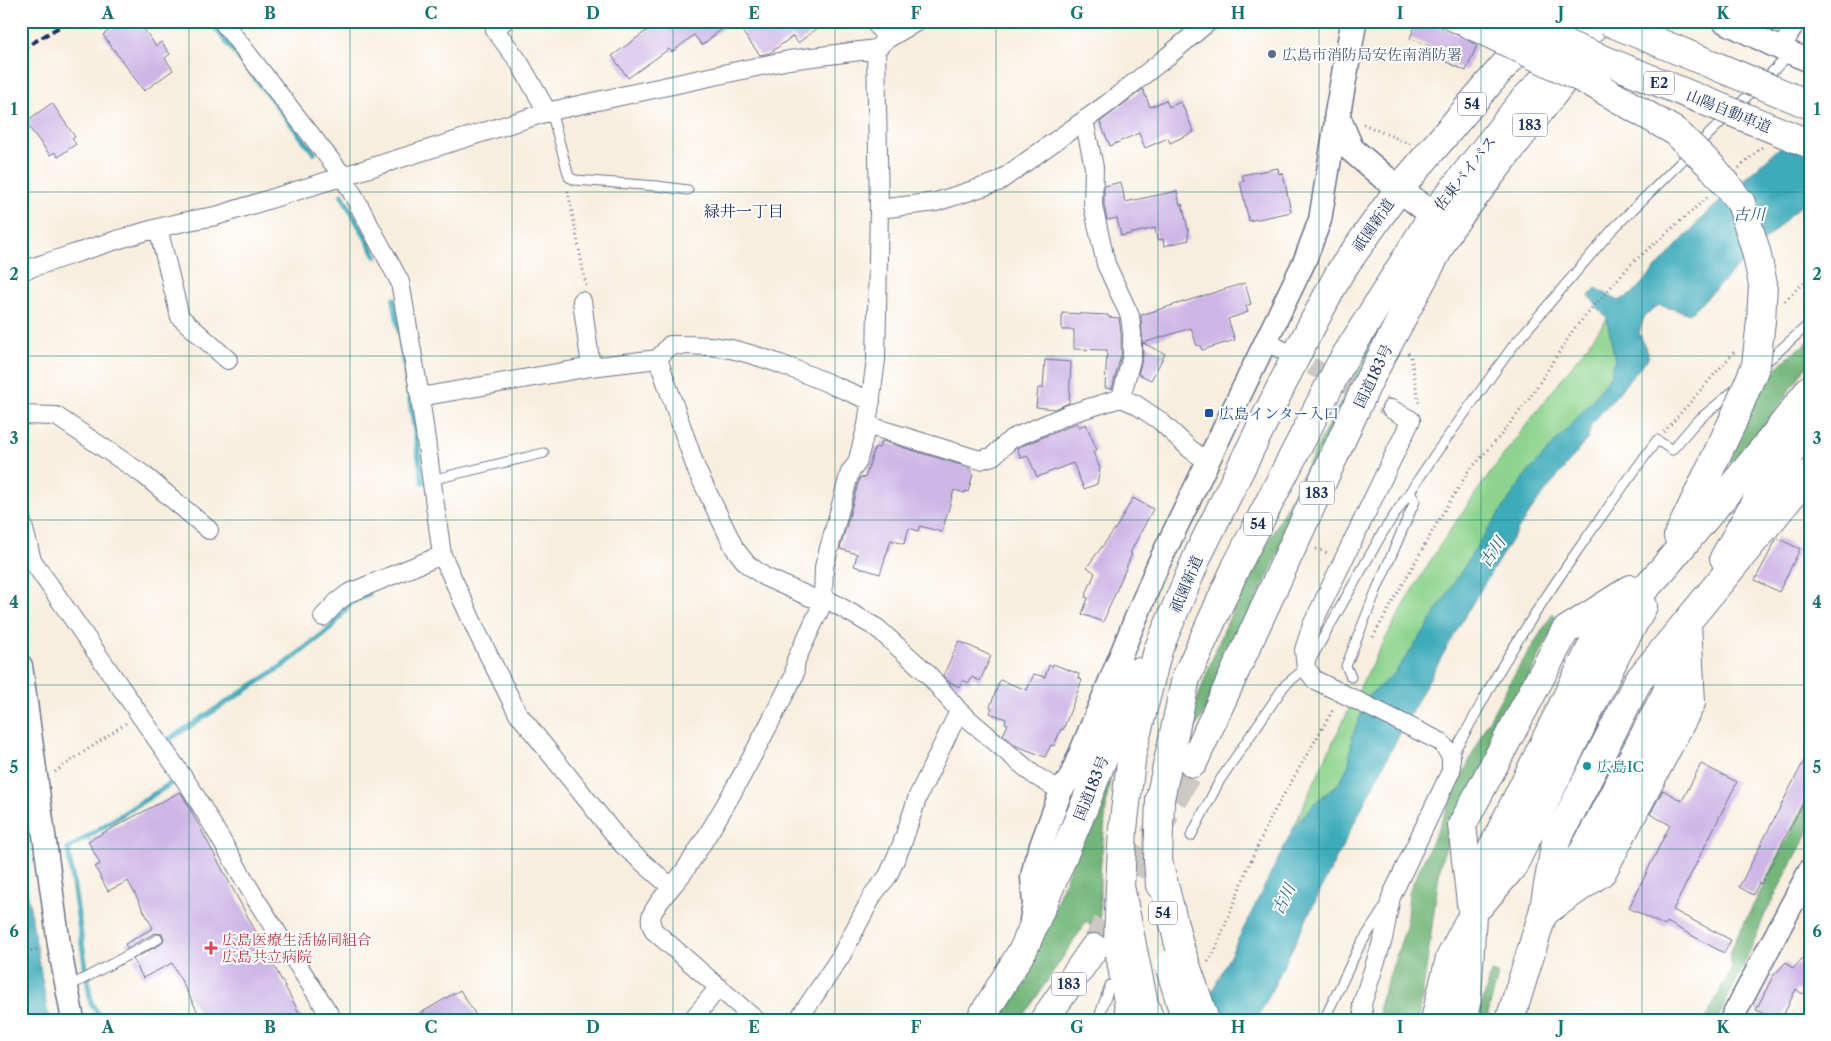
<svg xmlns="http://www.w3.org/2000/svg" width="1831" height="1041" viewBox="0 0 1831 1041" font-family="'Libre Caslon Text','Noto Serif JP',serif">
	<rect width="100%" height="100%" fill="#fff"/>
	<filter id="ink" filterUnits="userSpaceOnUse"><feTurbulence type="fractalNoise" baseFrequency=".02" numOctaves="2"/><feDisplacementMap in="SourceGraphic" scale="10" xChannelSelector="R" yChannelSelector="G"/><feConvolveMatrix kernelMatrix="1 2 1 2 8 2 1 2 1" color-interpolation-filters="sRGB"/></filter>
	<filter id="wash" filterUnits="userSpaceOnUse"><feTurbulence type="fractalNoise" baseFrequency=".0096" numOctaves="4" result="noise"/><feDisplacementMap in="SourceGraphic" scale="20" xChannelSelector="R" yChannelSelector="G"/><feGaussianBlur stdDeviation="1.12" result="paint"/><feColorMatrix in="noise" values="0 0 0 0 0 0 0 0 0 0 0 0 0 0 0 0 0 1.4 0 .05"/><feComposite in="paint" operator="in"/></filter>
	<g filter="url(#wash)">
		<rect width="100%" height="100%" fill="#f8eede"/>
		<path fill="#8ed48e" stroke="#548276" d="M1607 319 1615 361 1610 376 1394 674 1369 695 1352 737 1350 764 1339 783 1316 802 1293 829C1336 732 1383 636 1439 547 1490 468 1551 395 1607 319Z"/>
		<path fill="#72b679" stroke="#46726c" d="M1371 342 1376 344 1201 719 1184 748C1195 701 1212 657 1231 614Z
			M1806 343H1810V361L1771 417 1733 464 1724 458 1764 377Z
			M1553 613 1557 621 1452 830 1441 861 1419 1020H1381L1379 1006 1406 927 1409 892 1485 727 1511 680Z
			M1113 762 1107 798 1100 873V941L1087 921 1021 1020H1000L1044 933Z
			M1810 794V829L1765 914 1745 963 1717 1020H1705L1732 968 1729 954 1735 941Z
			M1491 972 1498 974 1487 1018V1020H1478Z"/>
		<path fill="#3cabba" stroke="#2c6d8c" d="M1810 120V196L1690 314 1659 305 1645 315 1639 332 1649 357 1591 425 1588 438C1566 467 1541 495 1521 525 1419 682 1340 852 1257 1020H1198L1293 829 1316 802 1339 783 1349 764 1352 737 1369 695 1394 674 1425 630 1480 541 1526 475 1591 402 1610 376 1615 361 1607 319 1589 296 1596 288 1619 301 1632 294 1705 215Z
			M21 854 49 1020H21Z"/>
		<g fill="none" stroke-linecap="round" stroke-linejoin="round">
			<path stroke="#3cabba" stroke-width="5.5" d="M210 21 314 153
				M342 195 376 256
				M394 299 423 482
				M171 746 168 740 281 667 331 628 350 603 368 594
				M102 1020 91 1003 68 849 176 780"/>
		</g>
		<g id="blocks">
			<path fill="#cdb5e6" d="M121 21H138L156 46 161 42 170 54 165 58 173 70 144 91 103 35Z
				M660 21H732L702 45 694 35 672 52 669 49 628 78 612 56Z
				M734 21H827L798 43 793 36 770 53 760 55Z
				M1417 21H1430L1477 45 1466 71 1436 57 1439 50 1410 38Z
				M1143 89 1150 107 1166 100 1169 107 1181 102 1194 132 1170 143 1168 138 1145 148 1139 133 1110 146 1100 122Z
				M52 103 75 137 72 139 76 144 58 157 55 152 50 155 25 122Z
				M1278 168 1279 174 1283 173 1291 212 1249 221 1240 182 1244 181 1242 175Z
				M1121 182 1125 202 1177 191 1180 205 1182 204 1189 233 1188 234 1189 240 1164 246 1163 239 1157 240 1155 228 1121 236 1117 218 1107 220 1104 205V186Z
				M1245 283 1251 304 1246 306 1248 312 1228 319 1235 340 1202 350 1200 345 1197 346 1191 328 1143 343 1165 354 1151 380 1138 374 1143 356 1141 315Z
				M1062 313 1108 315V317L1119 318 1121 334V355L1112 389 1105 388 1107 350 1074 349V330H1062Z
				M1045 360 1071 362 1069 403 1055 409 1036 407 1038 388H1043Z
				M1077 423 1079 427 1086 424 1097 450 1093 452 1100 468 1097 484 1084 489 1073 463 1037 477 1028 456 1021 458 1017 448Z
				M882 441 964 466 972 470 971 473 973 474 968 492 965 491V493L954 490 942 532 920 526 918 531 909 528 904 544 891 540 880 574 854 566 857 554 840 549 860 477 865 478 875 447 879 448Z
				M1133 498 1153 509 1130 553 1132 554 1103 622 1082 614 1088 598 1085 597 1095 573 1087 567 1117 526Z
				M1777 538 1800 549 1779 592 1755 580Z
				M959 641 991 656 980 681 972 677 969 683 963 680 959 687 948 681 943 676Z
				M1053 664 1079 674 1078 678 1082 680 1063 730 1061 729 1054 746 1051 745 1045 757 1017 746 1003 735 1008 724 1005 723 1006 719 990 713 992 708 990 707 1000 680 1027 690 1034 674 1045 677 1049 665 1052 667Z
				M1810 749V789L1761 884 1759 883 1753 895 1739 887Z
				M1701 764 1737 782 1673 910 1731 940 1724 953 1667 922 1665 926 1629 908 1670 825 1650 814 1663 790 1682 801Z
				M180 792 182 794 303 1020H202L172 963 143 978 133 959 161 944 164 939 162 934 155 933 127 948 125 944 153 928 128 881 108 891 95 867 100 864 88 841Z
				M1810 950V986L1802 994 1796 989 1781 1020H1776L1756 1010 1773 976 1786 962 1793 969Z
				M460 990 479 1020H409Z"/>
		</g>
	</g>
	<g filter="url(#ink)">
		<use href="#blocks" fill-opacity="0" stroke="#68728b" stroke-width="1"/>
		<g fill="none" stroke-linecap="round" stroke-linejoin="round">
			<path stroke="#ccc8c4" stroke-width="18" stroke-dasharray="18 9" stroke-linecap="butt" d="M1287 353 1391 409"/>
			<path stroke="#ccc8c4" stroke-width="28" stroke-dasharray="28 14" stroke-linecap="butt" d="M1094 948 1193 763"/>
			<defs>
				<path id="service" d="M551 111 569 177 575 180 657 186 688 190
					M1762 366 1810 323
					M431 480 544 453
					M1351 677 1346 666 1376 591 1415 501 1410 492
					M1451 756C1469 729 1482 701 1498 673 1546 592 1602 515 1657 440L1672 450 1696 422 1737 388
					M1191 836 1220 780 1285 685 1306 668 1383 532 1436 453 1513 346 1612 230 1790 54
					M68 987 158 939
					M1098 1020 1110 985
					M1324 1020 1359 947 1384 908"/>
				<path id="minor" d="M222 21 343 176 400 282 420 397 442 555 477 632 517 712 623 845 671 887
					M504 21 495 30 519 62 548 113
					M874 21 887 39
					M1781 49 1797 21
					M1084 120 1094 167 1093 206 1106 264 1130 316 1132 333V356L1121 398
					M879 209 936 202 998 182 1107 104 1168 56 1207 23 1211 21
					M158 228 180 317 228 360
					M21 271C85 251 149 226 216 216L551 111 789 60 876 49 887 39 918 21
					M582 301 591 367
					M1266 341 1282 350
					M420 397 591 367 658 359
					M871 401C829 384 782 362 739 351 716 345 693 345 670 345L658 359 697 471 735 549 747 564 765 577 810 597 832 602 877 628 928 674 959 711 1034 775 1061 791
					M21 415 56 416 144 475 209 530
					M867 425 980 460 993 456 1011 439 1069 414 1121 398 1135 404 1159 420 1190 449 1208 462
					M21 518 32 560 192 790 255 898 333 1020
					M323 617 337 602 349 593 442 555
					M1315 680 1306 668 1304 650 1312 625 1411 420 1391 409
					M692 1020 719 987
					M756 1020 654 931C652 927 650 922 651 917 655 903 677 882 685 870 726 809 760 742 794 676L796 660 820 609 823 599 824 567 850 472 857 463 867 425 876 360 879 209 876 49
					M798 1020 841 956 874 893 888 876 902 844 918 796 959 711
					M1364 1020 1362 1004 1383 939 1391 897 1451 771V756L1441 742"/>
				<path id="tertiary" d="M1723 21 1781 49 1810 61
					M21 666 59 945 73 1020
					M1031 920 1034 905 1032 877 1036 859 1061 791 1070 778 1157 567 1305 260 1320 220 1337 116
					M1731 1020 1810 870"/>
				<path id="secondary" d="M1354 21 1337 116 1351 149 1385 178 1449 227"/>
				<path id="trunk" d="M1193 763 1369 380 1450 228 1566 77
					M1160 885 1158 861 1160 799 1186 678 1237 565 1340 365 1433 215 1522 102 1599 21
					M980 1020 1024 948 1083 809 1137 672
					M1044 1020 1094 948
					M1150 1020 1144 1004 1120 886 1123 829 1132 752 1158 650 1199 553 1301 346 1340 272 1399 189 1501 69 1547 21"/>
				<path id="motorway" d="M1678 536 1732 423
					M1724 558 1756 501 1810 425
					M1158 861 1180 948
					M1120 886 1118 942 1131 1020
					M1551 901 1584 851 1666 694 1682 641
					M1471 903 1462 825 1565 631 1631 589
					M1480 905 1513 866 1616 655 1643 606
					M1543 913 1602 872 1691 703 1687 623
					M1472 914 1493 847 1593 644 1662 570 1770 441 1810 389
					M1435 1020 1450 958 1468 923
					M1462 1020 1467 999 1473 897
					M1510 1020 1543 913 1556 841 1638 681 1810 473"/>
			</defs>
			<use href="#service" stroke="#68728b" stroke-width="11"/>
			<use href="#minor" stroke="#68728b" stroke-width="20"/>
			<use href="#tertiary" stroke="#68728b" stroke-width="25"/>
			<use href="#secondary" stroke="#68728b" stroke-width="28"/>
			<use href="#trunk" stroke="#68728b" stroke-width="30"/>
			<use href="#motorway" stroke="#68728b" stroke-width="30"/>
			<path stroke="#68728b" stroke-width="3" stroke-dasharray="1 4" stroke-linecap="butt" d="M1363 124 1410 144
				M1739 168 1762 147
				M568 191 586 285
				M1785 301 1810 276
				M1408 353 1411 357 1419 405
				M1664 432 1734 352
				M1316 549 1328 553
				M1373 637 1441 516 1468 472 1501 435 1529 399 1574 329 1630 265 1709 196
				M55 772 126 723
				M21 952 41 949
				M1208 962 1215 951 1248 867 1271 817 1334 708"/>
			<use href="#service" stroke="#fff" stroke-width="9"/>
			<use href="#minor" stroke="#fff" stroke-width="18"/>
			<use href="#tertiary" stroke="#fff" stroke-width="22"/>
			<use href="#secondary" stroke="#fff" stroke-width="25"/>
			<use href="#trunk" stroke="#fff" stroke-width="28"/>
			<use href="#motorway" stroke="#fff" stroke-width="28"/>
			<path stroke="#1b2f5e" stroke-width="4" stroke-dasharray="8 4" stroke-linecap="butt" d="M21 50 69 21"/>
			<defs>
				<path id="minor-bridge" d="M1315 680 1441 742"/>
				<path id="trunk-bridge" d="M1169 965 1186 1020"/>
				<path id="motorway-bridge" d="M1463 21 1595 85 1676 132 1714 169 1741 203 1756 251 1763 284 1761 321 1756 365 1732 423
					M1509 21 1810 144
					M1607 21 1810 105
					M1180 948 1205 1020"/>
			</defs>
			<use href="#minor-bridge" stroke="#68728b" stroke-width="20" stroke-linecap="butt"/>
			<use href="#trunk-bridge" stroke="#68728b" stroke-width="30" stroke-linecap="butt"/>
			<use href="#motorway-bridge" stroke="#68728b" stroke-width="30" stroke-linecap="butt"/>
			<use href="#minor-bridge" stroke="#fff" stroke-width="18"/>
			<use href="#trunk-bridge" stroke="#fff" stroke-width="28"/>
			<use href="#motorway-bridge" stroke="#fff" stroke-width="28"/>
		</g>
	</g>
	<path fill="none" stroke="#0f766e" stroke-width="1" stroke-opacity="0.55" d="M189 21V1020M350 21V1020M512 21V1020M673 21V1020M835 21V1020M996 21V1020M1158 21V1020M1319 21V1020M1481 21V1020M1642 21V1020M21 192H1810M21 356H1810M21 520H1810M21 685H1810M21 849H1810"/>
	<circle fill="#5c6f8a" stroke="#fff" stroke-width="2" cx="1272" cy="54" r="5"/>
	<rect fill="#1a4fb4" stroke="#fff" stroke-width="2" x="1204" y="408" width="10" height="10" rx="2.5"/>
	<circle fill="#0f9aa8" stroke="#fff" stroke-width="2" cx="1587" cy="766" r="5"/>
	<path fill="#e0444e" stroke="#fff" stroke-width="2" d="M208.5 940.5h5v5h5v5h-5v5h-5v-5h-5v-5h5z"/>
	<g text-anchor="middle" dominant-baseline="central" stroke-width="4" stroke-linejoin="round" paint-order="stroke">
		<g fill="#fff" stroke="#5f6d8e" stroke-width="1">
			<rect x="1644" y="71.5" width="30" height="23" rx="4"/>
			<rect x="1458" y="92.5" width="28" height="23" rx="4"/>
			<rect x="1512.5" y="113.5" width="35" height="23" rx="4"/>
			<rect x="1299.5" y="481.5" width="35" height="23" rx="4"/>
			<rect x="1244" y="512.5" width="28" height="23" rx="4"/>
			<rect x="1149" y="901.5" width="28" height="23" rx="4"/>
			<rect x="1051.5" y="972.5" width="35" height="23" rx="4"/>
		</g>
		<g font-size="14" font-weight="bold" fill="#1b2f5e">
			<text x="1659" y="83">E2</text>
			<text x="1472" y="104">54</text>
			<text x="1530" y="125">183</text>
			<text x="1317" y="493">183</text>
			<text x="1258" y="524">54</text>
			<text x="1163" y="913">54</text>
			<text x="1069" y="984">183</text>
		</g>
		<g font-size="15" fill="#4e5e75" stroke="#fff" text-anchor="start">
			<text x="1282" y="54">広島市消防局安佐南消防署</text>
		</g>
		<g font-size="15" fill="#1b2f5e" stroke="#fff">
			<text transform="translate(1729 111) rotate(22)">山陽自動車道</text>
			<text transform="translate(1465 173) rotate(-52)">佐東バイパス</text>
			<text transform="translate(1373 225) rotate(-55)">祇園新道</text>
			<text transform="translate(1373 376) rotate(-64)">国道183号</text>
			<text transform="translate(1186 584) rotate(-67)">祇園新道</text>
			<text transform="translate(1091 788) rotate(-68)">国道183号</text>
		</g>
		<g font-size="15" fill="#164399" stroke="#fff" text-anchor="start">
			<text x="1219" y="413">広島インター入口</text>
		</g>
		<g font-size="15" fill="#0d838f" stroke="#fff" text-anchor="start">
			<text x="1597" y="766">広島IC</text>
		</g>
		<g font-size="15" fill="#be3a42" stroke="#fff" text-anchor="start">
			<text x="222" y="939">広島医療生活協同組合<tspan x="222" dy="17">広島共立病院</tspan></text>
		</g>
		<g font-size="16" fill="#1b2f5e" stroke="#fff">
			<text x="744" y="211">緑井一丁目</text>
		</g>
		<g font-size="16" font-style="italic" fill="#286183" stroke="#fff">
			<text x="1749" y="214">古川</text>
			<text transform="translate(1492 552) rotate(-56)">古川</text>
			<text transform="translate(1283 899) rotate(-64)">古川</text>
		</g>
	</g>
	<rect width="1831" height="1041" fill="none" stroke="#fff" stroke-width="55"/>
	<rect x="28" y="28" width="1776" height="986" fill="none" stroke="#0f766e" stroke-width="2"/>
	<g font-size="16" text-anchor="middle" font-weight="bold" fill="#0f766e">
		<text x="108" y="19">A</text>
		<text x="270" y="19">B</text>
		<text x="431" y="19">C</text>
		<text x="593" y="19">D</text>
		<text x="754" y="19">E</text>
		<text x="916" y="19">F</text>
		<text x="1077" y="19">G</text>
		<text x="1238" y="19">H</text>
		<text x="1400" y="19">I</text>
		<text x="1561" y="19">J</text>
		<text x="1723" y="19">K</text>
		<text x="14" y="115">1</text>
		<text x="1817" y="115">1</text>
		<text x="14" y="280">2</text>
		<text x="1817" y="280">2</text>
		<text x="14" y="444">3</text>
		<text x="1817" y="444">3</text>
		<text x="14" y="608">4</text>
		<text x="1817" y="608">4</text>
		<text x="14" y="773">5</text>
		<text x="1817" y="773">5</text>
		<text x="14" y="937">6</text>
		<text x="1817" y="937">6</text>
		<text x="108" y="1033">A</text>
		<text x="270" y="1033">B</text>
		<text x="431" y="1033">C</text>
		<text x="593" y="1033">D</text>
		<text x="754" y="1033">E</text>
		<text x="916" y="1033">F</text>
		<text x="1077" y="1033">G</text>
		<text x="1238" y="1033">H</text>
		<text x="1400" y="1033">I</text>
		<text x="1561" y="1033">J</text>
		<text x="1723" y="1033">K</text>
	</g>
</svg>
